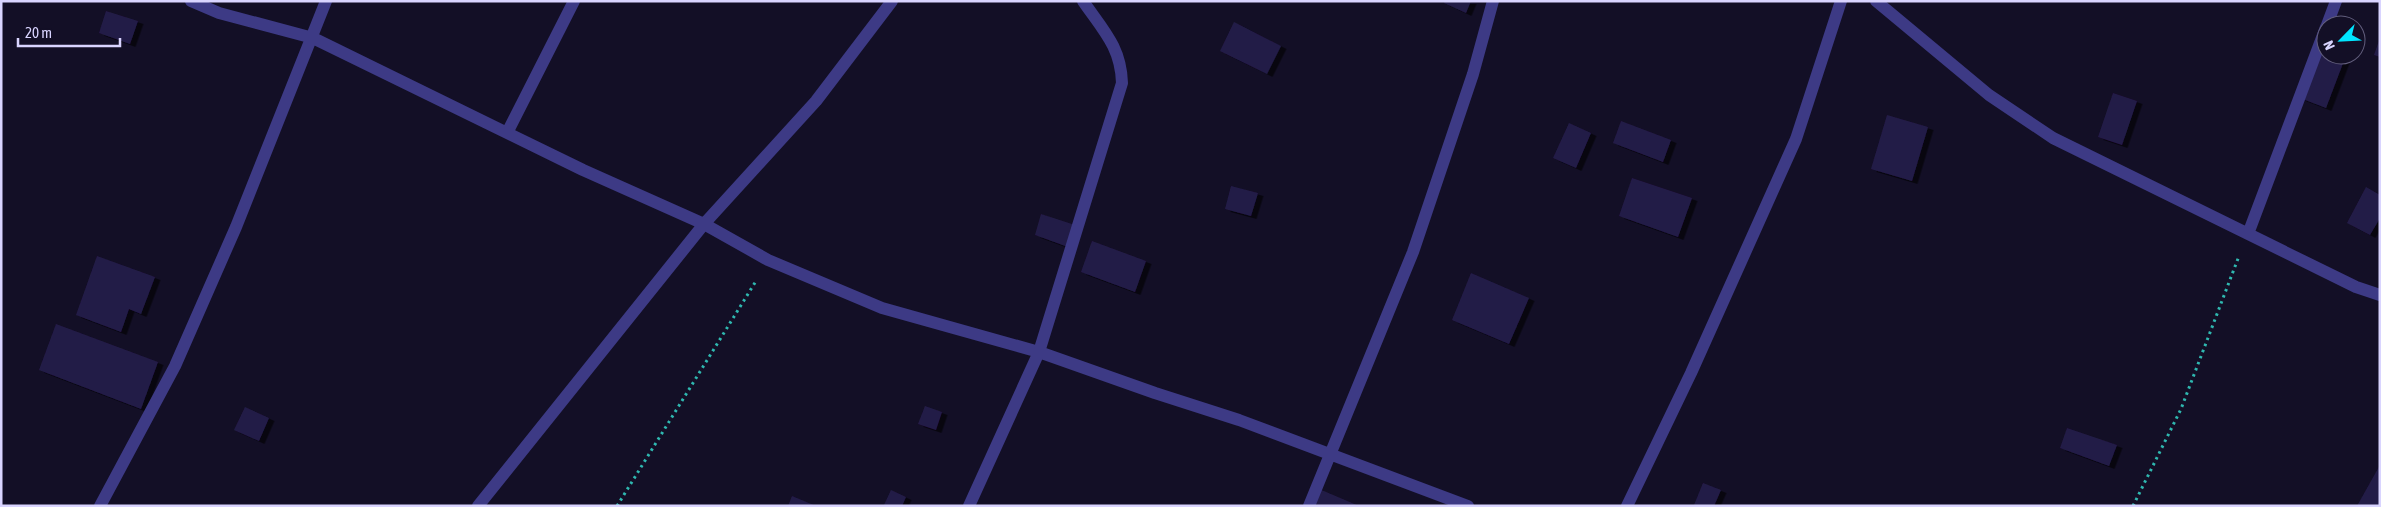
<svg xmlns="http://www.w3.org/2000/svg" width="2381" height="507" viewBox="0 0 2381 507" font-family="'Asap Condensed',sans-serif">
	<defs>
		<filter id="shadow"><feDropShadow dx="5.5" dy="3" stdDeviation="0" flood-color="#0009"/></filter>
	</defs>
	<rect width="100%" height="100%" fill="#130f26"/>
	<path fill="#241b47" filter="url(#shadow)" d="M1445 1H1471L1466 13 1444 3Z
		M106 11 138 21 130 44 99 33Z
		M1234 22 1281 46 1267 74 1220 51Z
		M2379 41H2380V57L2374 55Z
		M2318 49 2326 52V55H2335L2345 58 2326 108 2300 98Z
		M2113 93 2137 101 2122 145 2098 137Z
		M1887 115 1928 127 1912 181 1871 169Z
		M1621 121 1671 140 1663 162 1613 143Z
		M1569 123 1591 133 1576 168 1553 158Z
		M1632 178 1692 198 1678 237 1619 216Z
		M1231 186 1258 193 1251 216 1225 209Z
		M2366 187 2380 195V218L2370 235 2347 223Z
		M1041 214 1075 225 1068 247 1035 235Z
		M1092 241 1146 261 1135 292 1081 272Z
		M97 256 155 277 141 314 129 309 121 332 76 315Z
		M1471 273 1529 298 1509 344 1452 320Z
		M56 324 158 362 141 409 39 370Z
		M925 406 942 412 936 430 918 424Z
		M245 407 269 418 259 441 234 430Z
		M2067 428 2117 445 2109 466 2060 448Z
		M2380 465V506H2357Z
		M1703 483 1721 490 1714 506 1694 505Z
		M1312 486 1359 506H1304Z
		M891 490 906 497 902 506 884 505Z
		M792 496 816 506H788Z"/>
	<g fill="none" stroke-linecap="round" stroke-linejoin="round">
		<path stroke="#2fb8b0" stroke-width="3" stroke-dasharray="2.5 4" stroke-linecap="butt" d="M617 506 756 281
			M2133 506 2181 409 2239 256"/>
		<path stroke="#3d3a85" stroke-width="12" d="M191 1 219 13 313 38 583 170 704 224 768 260 882 308 1039 352 1155 393 1239 420 1468 506
			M1876 1 1989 95 2053 138 2356 287 2380 295
			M2327 25 2336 1
			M507 133 574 1
			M2248 234 2326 27
			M100 506 175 366 236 227 326 1
			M478 506 704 224 816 101 892 1
			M969 506 1039 352 1122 83C1121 47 1103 30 1083 1
			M1309 506 1413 252 1473 74 1493 1
			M1627 506 1691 373 1796 139 1841 1"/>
	</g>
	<rect width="2381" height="507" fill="none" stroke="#d9d4ff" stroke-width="5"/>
	<g transform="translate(2341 40) rotate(246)"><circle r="24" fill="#130f26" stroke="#625e7d"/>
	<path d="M0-4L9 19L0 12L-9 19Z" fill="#00e5ff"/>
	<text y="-8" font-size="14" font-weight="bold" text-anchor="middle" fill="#d9d4ff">N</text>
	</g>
	<path d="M18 38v8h102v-8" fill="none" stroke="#d9d4ff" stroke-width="2.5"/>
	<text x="25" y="38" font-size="15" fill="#d9d4ff" stroke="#130f26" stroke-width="4" paint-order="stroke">20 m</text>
</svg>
